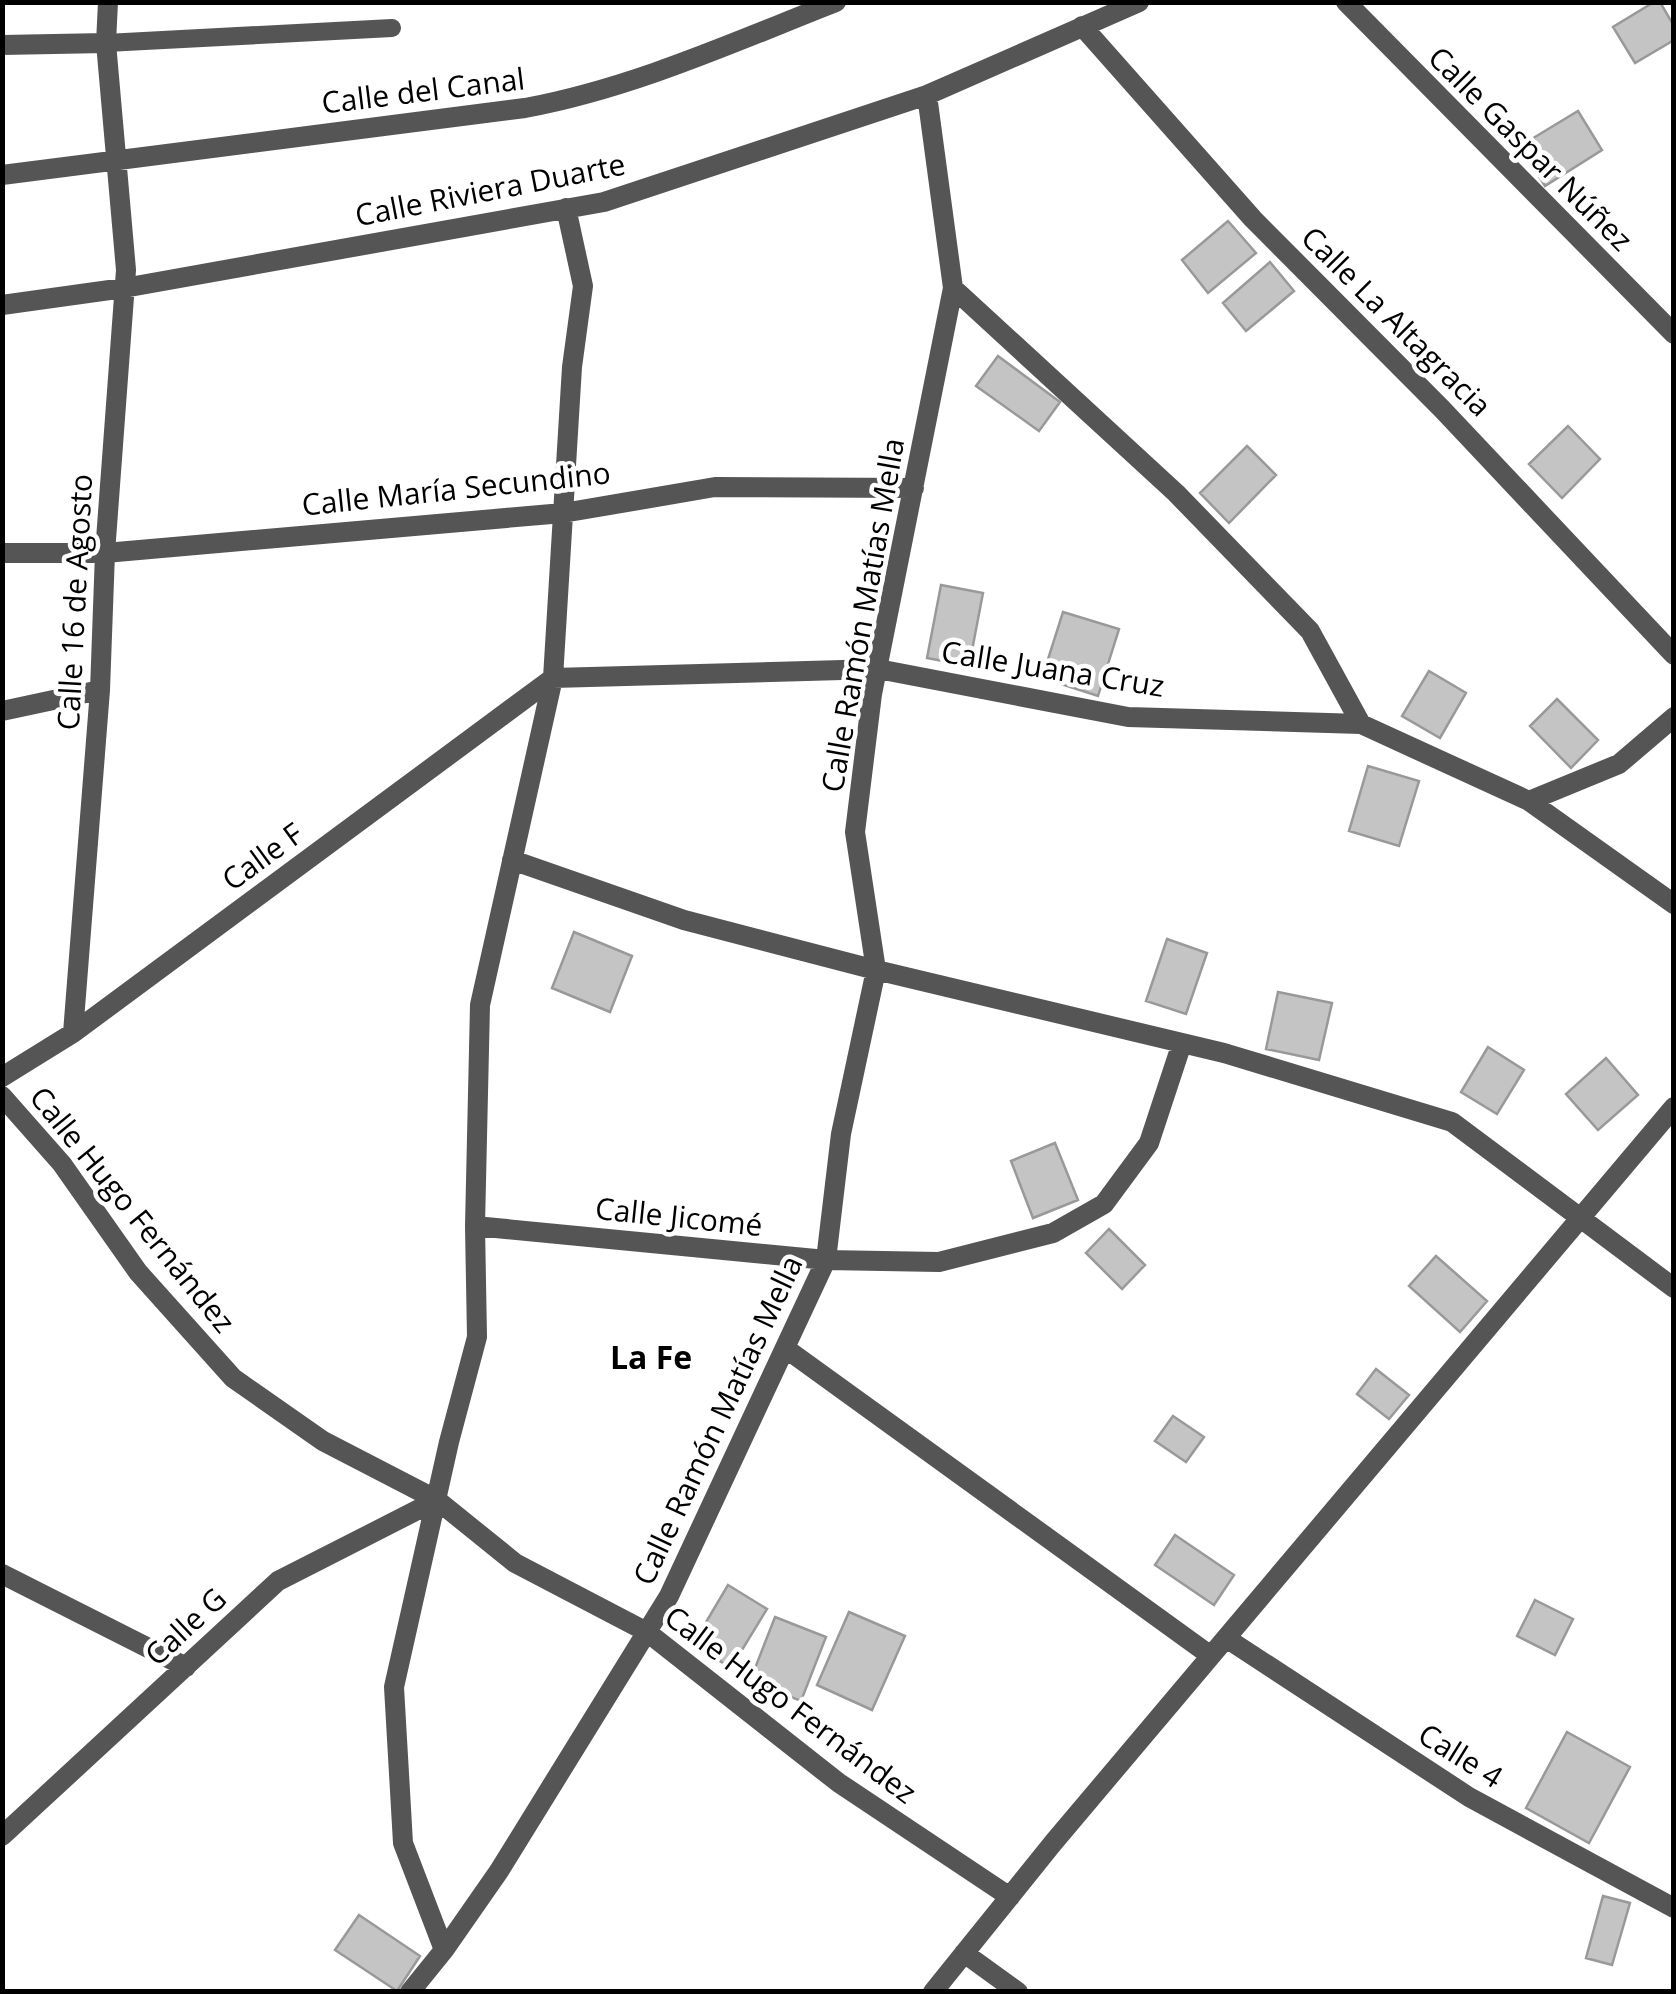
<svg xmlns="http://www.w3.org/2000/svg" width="1676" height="1994" viewBox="0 0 1676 1994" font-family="'Open Sans',sans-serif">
	<rect width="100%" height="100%" fill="#fff"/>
	<path fill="#c4c4c4" stroke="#999" stroke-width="2.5" d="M1654 2H1660L1674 26V40L1635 63 1613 27Z
		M1578 111 1602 150 1545 186 1520 146Z
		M1228 221 1256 253 1208 293 1182 260Z
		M1270 262 1294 291 1246 331 1223 303Z
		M998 356 1060 402 1039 431 976 386Z
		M1568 426 1600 459 1562 498 1529 464Z
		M1247 446 1276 475 1229 523 1200 493Z
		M941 585 983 593 969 666 927 658Z
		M1063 612 1119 629 1098 696 1042 678Z
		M1429 671 1466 693 1440 738 1402 716Z
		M1557 699 1598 740 1571 768 1530 726Z
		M1368 766 1419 781 1399 846 1349 831Z
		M574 932 632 956 610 1012 552 988Z
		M1167 939 1207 953 1186 1014 1146 1001Z
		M1278 992 1332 1003 1319 1060 1266 1049Z
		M1488 1047 1524 1070 1497 1114 1461 1092Z
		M1606 1058 1638 1095 1598 1130 1566 1094Z
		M1055 1143 1078 1200 1033 1218 1011 1161Z
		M1109 1229 1145 1265 1122 1289 1086 1253Z
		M1436 1256 1487 1301 1460 1332 1409 1286Z
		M1376 1369 1409 1395 1389 1419 1357 1394Z
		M1173 1416 1204 1437 1186 1462 1155 1441Z
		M1175 1535 1234 1575 1214 1605 1155 1565Z
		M728 1585 767 1609 731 1668 693 1644Z
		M1535 1600 1573 1619 1555 1655 1517 1636Z
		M849 1612 905 1636 872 1710 817 1685Z
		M775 1617 826 1637 801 1701 750 1681Z
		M1567 1732 1630 1767 1589 1843 1526 1808Z
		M1603 1896 1630 1903 1612 1965 1586 1958Z
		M359 1915 420 1956 397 1991 335 1950Z"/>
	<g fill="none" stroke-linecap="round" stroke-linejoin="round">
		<path stroke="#555" stroke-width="18" d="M106 43 392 28"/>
		<path stroke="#555" stroke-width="20" d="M1346 2 1674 334
			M1082 26 1253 219 1442 409 1674 655
			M2 45 106 43
			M2 175 525 108C633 88 734 42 836 2
			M953 288 1176 493 1310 631 1361 724
			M2 305 124 288 604 202 927 95 1139 2
			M2 553H105L563 513 715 487 914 488
			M2 711 100 690
			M1529 801 1619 764 1674 717
			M512 860 684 920 876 970 1224 1053 1452 1122 1674 1288
			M73 1033 100 690 105 553 126 270 106 43 108 2
			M2 1077 73 1033 553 678 878 669 1128 717 1361 724 1529 801 1674 904
			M2 1096 62 1164 138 1272 233 1378 323 1441 437 1500 515 1563 647 1632 839 1783 1010 1897
			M475 1226 826 1260 939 1262 1053 1233 1104 1204 1149 1143 1182 1043
			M785 1348 1211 1656
			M2 1574 186 1667
			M1226 1638 1469 1797 1674 1908
			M2 1836 278 1581 437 1500
			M444 1950 403 1843 394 1687 449 1442 477 1337 475 1226 480 1005 553 678 572 367 583 286 566 208
			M964 1953 1018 1992
			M410 1992 444 1950 499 1871 669 1596 826 1260 841 1134 876 970 855 832 872 694 953 288 927 95
			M933 1992 1053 1843 1674 1107"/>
	</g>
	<g text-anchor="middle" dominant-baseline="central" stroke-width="9" stroke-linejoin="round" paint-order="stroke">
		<g font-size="30" fill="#000" stroke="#fff">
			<text transform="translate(423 90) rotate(-7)">Calle del Canal</text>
			<text transform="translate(1531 148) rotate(45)">Calle Gaspar Núñez</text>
			<text transform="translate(490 189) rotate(-11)">Calle Riviera Duarte</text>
			<text transform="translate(1397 321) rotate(45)">Calle La Altagracia</text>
			<text transform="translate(456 488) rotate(-6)">Calle María Secundino</text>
			<text transform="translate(74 602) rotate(-87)">Calle 16 de Agosto</text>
			<text transform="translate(862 615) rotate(-80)">Calle Ramón Matías Mella</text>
			<text transform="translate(1053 668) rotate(9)">Calle Juana Cruz</text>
			<text transform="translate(262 856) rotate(-36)">Calle F</text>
			<text transform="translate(133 1209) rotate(51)">Calle Hugo Fernández</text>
			<text transform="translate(679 1216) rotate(6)">Calle Jicomé</text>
			<text transform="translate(717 1420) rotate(-65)">Calle Ramón Matías Mella</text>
			<text transform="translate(185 1626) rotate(-43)">Calle G</text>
			<text transform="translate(791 1704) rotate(37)">Calle Hugo Fernández</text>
			<text transform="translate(1461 1755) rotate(32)">Calle 4</text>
		</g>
		<g font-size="32" font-weight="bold" fill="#000" stroke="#fff">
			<text x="651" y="1356">La Fe</text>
		</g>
	</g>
	<rect width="1676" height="1994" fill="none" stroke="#000000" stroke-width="10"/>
</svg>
